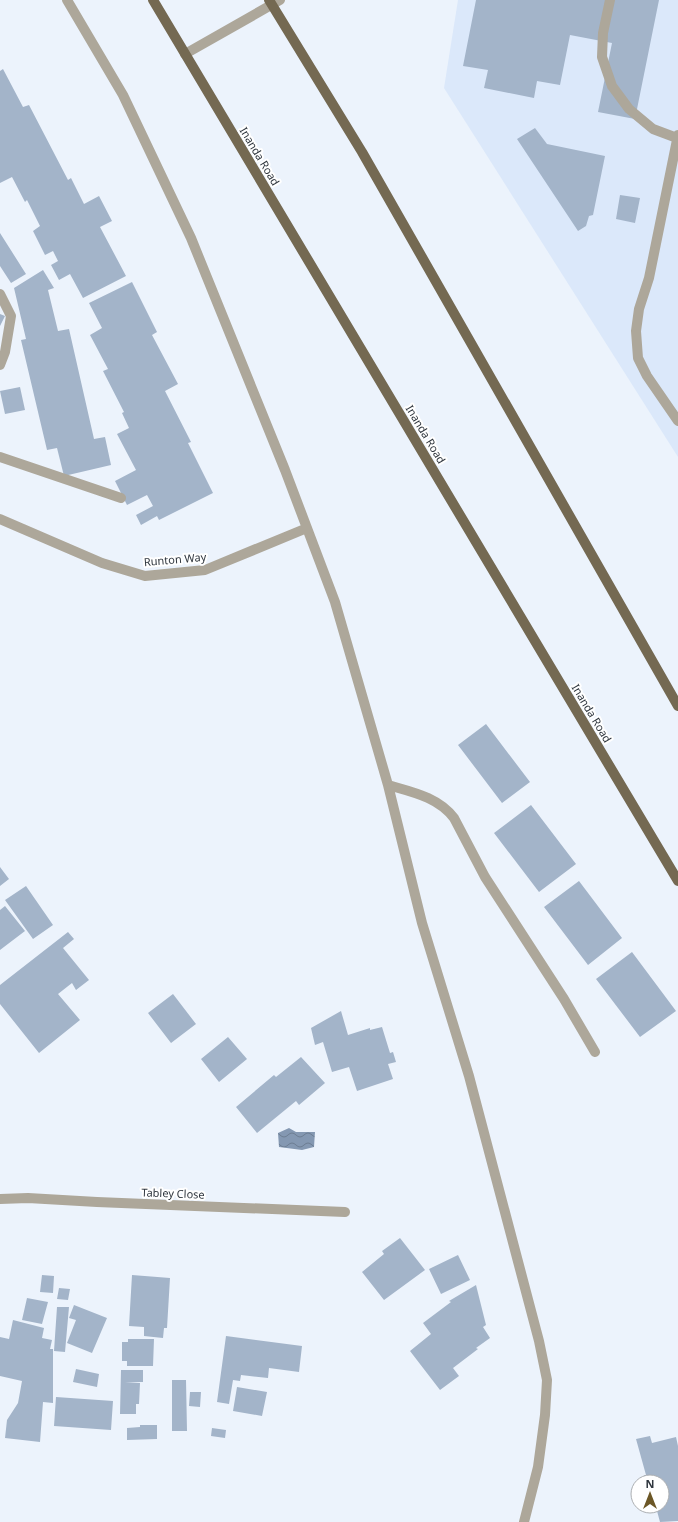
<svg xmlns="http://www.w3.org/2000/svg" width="678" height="1522" viewBox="0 0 678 1522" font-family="'Noto Sans',sans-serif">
	<defs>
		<pattern id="water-waves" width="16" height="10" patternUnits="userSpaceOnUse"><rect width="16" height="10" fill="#8498b2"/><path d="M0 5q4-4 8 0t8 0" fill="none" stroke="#6c7d92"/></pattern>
	</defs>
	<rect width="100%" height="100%" fill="#ecf3fc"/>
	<path fill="#dbe8fa" d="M458 0H678V457L444 88Z"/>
	<path fill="url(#water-waves)" d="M289 1128 296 1132H315L314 1147 302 1150 279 1147 278 1133Z"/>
	<path fill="#a3b4c9" d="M476 0H659L635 119 598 112 612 43 570 35 560 85 537 81 534 98 484 88 488 70 463 66Z
		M3 69 23 107 29 105 68 180 71 178 84 204 99 196 112 221 100 227 126 276 83 298 70 274 59 280 51 265 58 261 53 251 45 255 33 231 40 226 27 200 25 202 12 177 0 183V71Z
		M535 128 547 144 605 156 593 215 589 216 586 226 578 231 517 139Z
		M620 195 640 198 635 223 616 219Z
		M0 233 26 274 11 283 0 266Z
		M43 270 54 288 48 290 58 331 69 329 94 439 105 437 111 465 64 476 57 448 47 450 21 340 26 339 14 288Z
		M132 282 157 332 152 335 178 384 165 391 191 442 188 443 213 493 159 520 157 516 141 525 136 515 153 506 147 495 127 505 115 481 136 470 117 434 129 428 122 413 124 412 103 371 108 369 90 335 102 328 89 303Z
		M0 314 5 316 0 326Z
		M20 387 25 410 5 414 0 391Z
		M486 724 530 782 502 803 458 745Z
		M531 805 576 864 539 892 494 833Z
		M0 867 9 879 0 886Z
		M579 881 622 938 588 965 544 907Z
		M26 886 53 925 33 939 5 900Z
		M5 906 25 931 0 950V910Z
		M68 932 74 939 63 948 89 980 76 990 72 983 58 994 80 1020 39 1053 0 1004V985Z
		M632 952 676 1011 640 1037 596 979Z
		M173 994 196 1024 171 1043 148 1013Z
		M341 1011 348 1035 370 1028V1030L382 1027 390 1053 393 1052 396 1062 388 1064 393 1079 357 1091 349 1067 332 1072 323 1042 315 1045 311 1028Z
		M228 1037 247 1059 219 1082 201 1059Z
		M301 1057 325 1083 299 1105 296 1101 257 1133 236 1107 274 1075 276 1077Z
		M400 1238 425 1270 384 1300 362 1272 384 1254 382 1251Z
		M458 1255 470 1280 441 1294 429 1269Z
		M42 1275 54 1276 53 1293 40 1292Z
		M132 1275 170 1278 167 1328H164L163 1338 144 1336V1327L129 1326Z
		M476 1285 486 1325 483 1327 490 1338 476 1348 478 1349 453 1368 459 1376 440 1390 410 1351 431 1334 423 1323 451 1302 449 1301Z
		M59 1288 70 1289 68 1300 57 1299Z
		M27 1298 48 1302 42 1324 22 1320Z
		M74 1305 107 1318 92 1353 67 1343 76 1320 69 1318Z
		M57 1307H69L65 1352 54 1351Z
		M13 1320 44 1328 42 1338 52 1340 50 1349H53V1403L43 1402 40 1442 5 1438 7 1420 18 1403 22 1381 0 1376V1337L9 1339Z
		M226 1336 302 1346 299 1372 269 1368 268 1378 241 1375 240 1381 233 1380 229 1404 217 1402Z
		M128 1339H154L153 1366H127V1361H122V1342H128Z
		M76 1369 99 1374 97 1387 73 1382Z
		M121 1370H143V1382H125L140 1383 139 1404H136V1414H120Z
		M172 1380H186L187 1431H172Z
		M237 1387 267 1392 262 1416 233 1411Z
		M190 1392H201L200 1407 189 1406Z
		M56 1397 113 1401 111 1430 54 1426Z
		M140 1425H157V1439L127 1440V1428L140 1427Z
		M212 1428 226 1430 225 1438 211 1436Z
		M650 1436 652 1443 676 1437 678 1446V1521L660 1522 657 1511 655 1512 653 1506H662V1482H646L644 1475H646L636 1439Z"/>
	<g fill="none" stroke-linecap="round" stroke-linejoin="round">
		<path stroke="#ada79a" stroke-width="10" d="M67 0 123 95 191 238 285 470 335 602 388 785 422 923 469 1076 539 1341 547 1380 545 1415 538 1467 524 1522
			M610 0 603 33 602 57 612 86 629 109 653 129 677 138
			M185 54 280 0
			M678 135 649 278 639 309 636 331 638 358 647 376 678 421
			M0 294 11 316 5 352 0 365
			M0 457 121 498
			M0 519 102 563 145 576 205 570 307 528
			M388 785C412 792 438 797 454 818L485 877 564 999 595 1052
			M0 1199 28 1198 97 1202 345 1212"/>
		<path stroke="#746952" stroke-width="10" d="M153 0 678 881
			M269 0 362 152 678 706"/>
	</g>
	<g text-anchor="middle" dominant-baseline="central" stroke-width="4" stroke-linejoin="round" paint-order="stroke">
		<g font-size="11" fill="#2f363e" stroke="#fff">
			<text transform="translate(260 156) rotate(59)">Inanda Road</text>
			<text transform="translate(426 434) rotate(59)">Inanda Road</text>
			<text transform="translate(175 559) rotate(-5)">Runton Way</text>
			<text transform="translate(592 713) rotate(59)">Inanda Road</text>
			<text transform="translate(173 1193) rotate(2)">Tabley Close</text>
		</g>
	</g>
	<g transform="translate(650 1494)"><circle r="19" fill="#ffffff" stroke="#acafb2"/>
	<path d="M0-3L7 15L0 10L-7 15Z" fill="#6c5726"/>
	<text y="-6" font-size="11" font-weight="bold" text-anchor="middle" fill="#2f363e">N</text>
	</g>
</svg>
